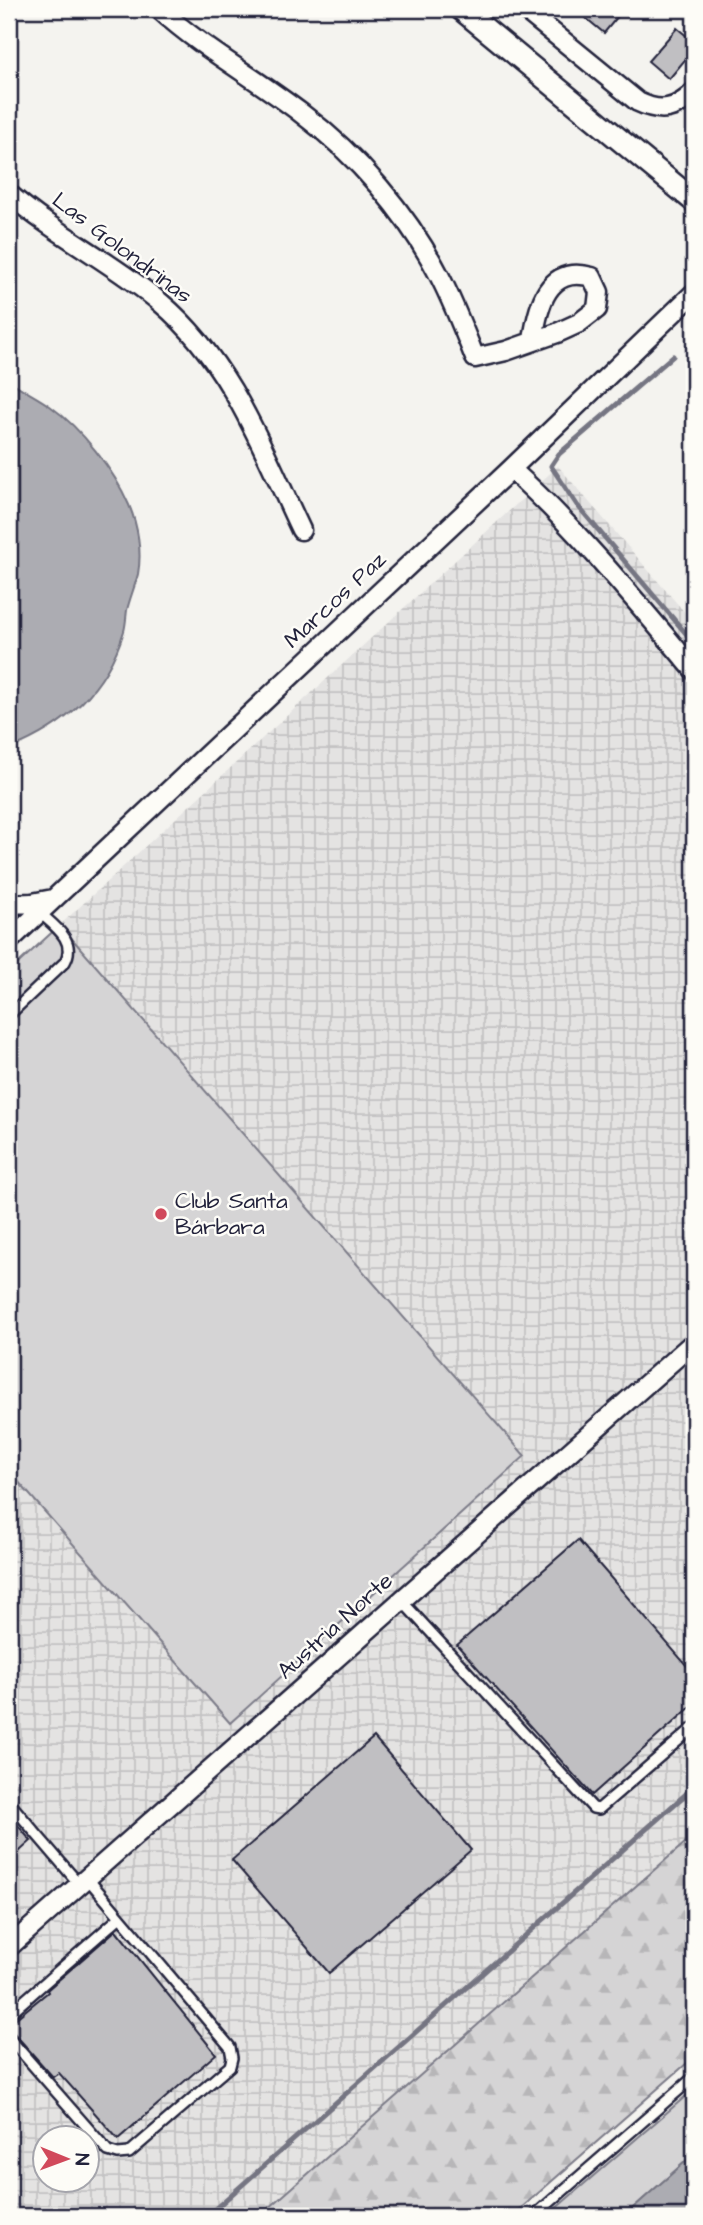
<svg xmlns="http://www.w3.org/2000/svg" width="703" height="2225" viewBox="0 0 703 2225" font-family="'Architects Daughter',sans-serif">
	<defs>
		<pattern id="industrial-grid" width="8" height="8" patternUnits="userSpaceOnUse" patternTransform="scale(1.75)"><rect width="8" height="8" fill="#e4e3e2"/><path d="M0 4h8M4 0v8" fill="none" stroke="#c3c2c3"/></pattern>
		<pattern id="forest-firs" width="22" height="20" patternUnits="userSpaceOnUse" patternTransform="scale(1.75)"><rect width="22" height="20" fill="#d5d4d5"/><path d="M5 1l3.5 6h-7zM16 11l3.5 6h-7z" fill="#b7b6b8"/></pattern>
	</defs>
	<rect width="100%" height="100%" fill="#f4f3ef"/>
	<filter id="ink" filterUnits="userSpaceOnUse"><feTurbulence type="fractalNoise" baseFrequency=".0143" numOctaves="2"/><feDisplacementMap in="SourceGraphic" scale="14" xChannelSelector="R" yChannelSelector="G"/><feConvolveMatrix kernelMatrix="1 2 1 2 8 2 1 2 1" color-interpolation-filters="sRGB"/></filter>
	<g filter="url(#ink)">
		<path fill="url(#industrial-grid)" fill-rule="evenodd" d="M558 466 694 623V1835L260 2216H9V1471L230 1723 524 1456 60 925ZM46 2138H88V2180H46Z"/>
		<path fill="#d5d4d5" stroke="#7c7b88" stroke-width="2" d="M60 925 525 1456 230 1723 9 1471V972Z
			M694 2089V2154L624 2216H547Z"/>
		<path fill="url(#forest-firs)" stroke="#7c7b88" stroke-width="2" d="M694 1835V2057L512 2216H260Z"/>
		<path fill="#acacb2" stroke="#757582" stroke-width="2" d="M9 380C22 390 36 396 50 406 81 428 114 470 129 505 138 526 142 552 138 574 135 586 130 598 127 610 126 617 126 624 124 631 106 690 66 726 9 749Z
			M694 2154V2216H624Z"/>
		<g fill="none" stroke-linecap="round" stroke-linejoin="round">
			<path stroke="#757582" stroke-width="5" d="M673 356 559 454 551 466 577 505 694 643
				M207 2216 694 1787"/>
		</g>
		<path fill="#c0bfc2" stroke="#22223b" stroke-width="2" d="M575 9H624L604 33Z
			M677 28 694 42V49L669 79 648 61Z
			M578 1540 694 1674V1704L592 1795 457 1645Z
			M374 1737 471 1850 329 1973 232 1860Z
			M9 1815 31 1841 9 1861Z
			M116 1930 216 2054 118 2139 59 2073 53 2077 14 2033 9 2031V2024L48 1992 47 1990Z"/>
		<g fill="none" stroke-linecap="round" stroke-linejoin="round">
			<defs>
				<path id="service" d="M9 1015 65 962C77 940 54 926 39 912
					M401 1600 593 1808 599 1809 694 1727
					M9 1802 80 1885
					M9 2014 120 1917
					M9 2038 108 2151 118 2154 129 2153 230 2066 232 2058 230 2047 88 1879
					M534 2216 694 2077"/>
				<path id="minor" d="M159 9C203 49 254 77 301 113 357 155 407 213 439 275 453 302 464 330 475 358L506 351 557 333 579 323 597 309 599 292 592 277C547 265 538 306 533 340
					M524 9 638 102C661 113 676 110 694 92
					M9 194C56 235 114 263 161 303 231 362 263 450 301 530
					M511 469C578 530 635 600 694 670
					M9 904 32 903 53 899
					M9 941 511 469 694 293
					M9 1947 694 1342"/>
				<path id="tertiary" d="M461 9 694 201"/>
			</defs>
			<use href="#service" stroke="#22223b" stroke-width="14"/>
			<use href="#minor" stroke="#22223b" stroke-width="23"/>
			<use href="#tertiary" stroke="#22223b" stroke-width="26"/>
			<use href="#service" stroke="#fdfcf7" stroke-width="9"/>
			<use href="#minor" stroke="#fdfcf7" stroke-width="18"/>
			<use href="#tertiary" stroke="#fdfcf7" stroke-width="21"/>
		</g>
	</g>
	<circle fill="#d1495b" stroke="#fdfcf7" stroke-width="2.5" cx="161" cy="1214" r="7"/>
	<g text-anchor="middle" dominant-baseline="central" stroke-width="5" stroke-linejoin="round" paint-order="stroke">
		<g font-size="23" fill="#22223b" stroke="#fdfcf7">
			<text transform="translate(122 248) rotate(37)">Las Golondrinas</text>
			<text transform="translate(335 600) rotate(-43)">Marcos Paz</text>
			<text transform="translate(335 1626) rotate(-42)">Austria Norte</text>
		</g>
		<g font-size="23" fill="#22223b" stroke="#fdfcf7" text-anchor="start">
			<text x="175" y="1201">Club Santa<tspan x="175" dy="26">Bárbara</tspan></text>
		</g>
	</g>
	<rect width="703" height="2225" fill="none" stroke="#fdfcf7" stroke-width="35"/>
	<rect x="18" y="18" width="668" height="2190" fill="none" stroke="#22223b" stroke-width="2.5" filter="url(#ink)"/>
	<g transform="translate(66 2159) rotate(91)"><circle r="33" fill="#fdfcf7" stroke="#a5a5ac" stroke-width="2"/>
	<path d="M0-5L12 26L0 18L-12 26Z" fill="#d1495b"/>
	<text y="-10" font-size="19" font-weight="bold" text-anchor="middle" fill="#22223b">N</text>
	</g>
</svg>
